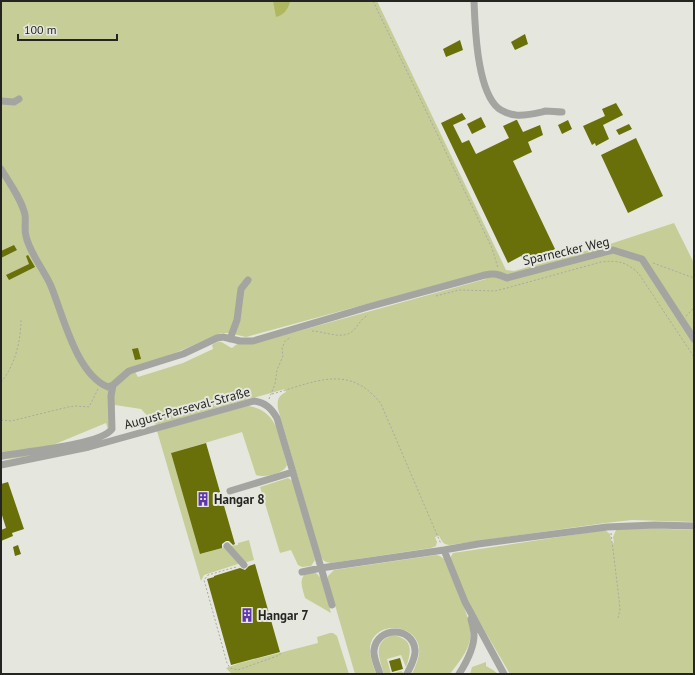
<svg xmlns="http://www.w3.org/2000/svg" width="695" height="675" viewBox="0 0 695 675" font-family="'PT Sans',sans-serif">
	<rect width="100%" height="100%" fill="#e5e7de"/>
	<path fill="#c7cd96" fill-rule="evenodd" d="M1 1H377L506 270 514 271 610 244 674 223 694 263V522L632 520 605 523 450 545C443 545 442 541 439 536L435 537 437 542 436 546 431 548 331 563C324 562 322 560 320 554L278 409C277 400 278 396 286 392L285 389 156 425 141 409 115 405 109 433 106 423 24 457 1 460ZM484 272 486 279 259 342 237 344 232 348C222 344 222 338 212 345L213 349 183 363 138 377 133 368 175 353 221 333H229L246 337Z
		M248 406C279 410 280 440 287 465 284 474 264 478 256 475L242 432 171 453 201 554 225 547 241 563 204 575 201 581 157 431Z
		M288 478 293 481 315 560 311 566 302 567 298 565 291 550 280 553 260 487Z
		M640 528 694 530V674H510L469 604 449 560 453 553 605 530 610 534 612 543H614L613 537 616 530 620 529Z
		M249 540 254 560 244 563 229 546 238 545V543Z
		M436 555 440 556 444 559C451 577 474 621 470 639 468 652 458 663 450 674H412C415 667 418 661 419 654 423 622 370 618 370 650 370 658 374 667 376 674H355L328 581V576L334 570Z
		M315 572 321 578 331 613 305 598C303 590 299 582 304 575Z
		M330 633H333L337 636 349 674H232L226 668 240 663 318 643 317 637Z
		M393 635C413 639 412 650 406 667L401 655 387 659 391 674 401 671 404 673V674H384C379 657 372 642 393 635Z
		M486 662V666L493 670 498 674H470L472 667Z"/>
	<path fill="#afb85f" d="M273 1H290V2C288 9 284 15 276 17Z"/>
	<path fill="#6a7009" d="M525 34 528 44 515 50 511 42Z
		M460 40 463 50 446 57 443 49Z
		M616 103 623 115 603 125 609 139 596 146 595 143 592 145 583 126 605 116 602 109Z
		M462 113 466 119 453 125 462 143 469 140 476 154 509 138 503 126 516 120H517L523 132 540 125 543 135 528 142 532 152 513 161 555 249 525 264 521 256 508 263 441 123Z
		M481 117 486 127 472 134 467 124Z
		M568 120 572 129 562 134 558 125Z
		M629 124 632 129 619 135 616 130Z
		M636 138 663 196 628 213 601 155Z
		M14 245 17 250 1 258V251Z
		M28 255 35 267 9 280 6 275 29 264 26 256Z
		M138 348 141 359 135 360 132 349Z
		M206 443 235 544 233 545 229 541H226L222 544V548L200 554 171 453Z
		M8 482 24 529 12 533 13 536 1 541V530L6 528 1 512V484Z
		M18 545 21 554 15 556 13 547Z
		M255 564 280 652 231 665 207 579 214 577V576L240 568 245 570 249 566Z
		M400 658 403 669 392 672 389 661Z"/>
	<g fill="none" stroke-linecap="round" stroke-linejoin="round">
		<path stroke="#a8aaa3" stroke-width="1" stroke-dasharray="2 2" stroke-linecap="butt" d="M373 1 492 248 498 268
			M653 263 694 278
			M436 296 459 290 495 291 507 288 601 262C618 260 627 262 639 274L694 357
			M686 316 694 308
			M312 331C323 331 339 339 350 333 357 329 360 319 368 315
			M1 382C15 366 21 340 21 319
			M272 394C313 383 349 362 381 404L441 544
			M269 399 275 384 277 370 283 356 282 349 285 341 291 337
			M1 420 11 421 68 407 76 406 89 407 98 389
			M611 533 619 599 620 610 618 618
			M236 567 208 575 204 580 227 663 230 668 238 670 277 656 282 653"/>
		<path stroke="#a4a5a1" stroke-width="7" d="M474 1C475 28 477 84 495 105 500 111 509 114 516 115 526 116 537 113 546 111 551 111 557 112 562 112
			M1 101 14 102 19 99
			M1 169C9 182 22 200 25 215 26 222 24 230 26 236 29 252 44 270 51 286 63 315 76 374 108 387L113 385 129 371 183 354 217 338 223 337 240 341H253L368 307 485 275C494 273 498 274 507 278L613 250 642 259 694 339
			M230 339 237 320 241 289 248 280
			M1 456C22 452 101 445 112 429L111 396 113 385
			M1 465 89 447 254 401C266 403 271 408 277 418L332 605
			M230 491 293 472
			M227 546 244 565
			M444 550 465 602 504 674
			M302 572 321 568 444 550 478 544 607 527 655 525 694 526
			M380 674C378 667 373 657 374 650 377 626 413 626 415 650 416 658 410 667 407 674
			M459 674C466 663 474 648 474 635 474 630 472 624 471 619"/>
	</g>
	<defs>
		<symbol id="building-bare" viewBox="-9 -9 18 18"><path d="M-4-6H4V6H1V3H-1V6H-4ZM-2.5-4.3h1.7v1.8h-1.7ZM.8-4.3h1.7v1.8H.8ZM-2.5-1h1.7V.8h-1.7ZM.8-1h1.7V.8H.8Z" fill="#6036ae" stroke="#e5e7de" stroke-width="2.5" paint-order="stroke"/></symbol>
	</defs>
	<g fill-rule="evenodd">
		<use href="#building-bare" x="193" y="489" width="20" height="20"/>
		<use href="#building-bare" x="237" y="605" width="20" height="20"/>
	</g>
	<g text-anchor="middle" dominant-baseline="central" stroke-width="4" stroke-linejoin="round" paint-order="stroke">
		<g font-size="13" fill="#242521" stroke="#e5e7de">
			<text transform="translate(566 251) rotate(-13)">Sparnecker Weg</text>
			<text transform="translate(187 408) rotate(-15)">August-Parseval-Straße</text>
		</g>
		<g font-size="13" font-weight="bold" fill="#242521" stroke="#e5e7de" text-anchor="start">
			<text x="214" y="499">Hangar 8</text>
			<text x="258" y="615">Hangar 7</text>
		</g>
	</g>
	<rect width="695" height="675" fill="none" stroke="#242521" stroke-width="4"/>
	<path d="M18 34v6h99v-6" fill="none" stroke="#242521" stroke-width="2"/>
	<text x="24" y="34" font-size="12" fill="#242521" stroke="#e5e7de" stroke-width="3" paint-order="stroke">100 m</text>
</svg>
